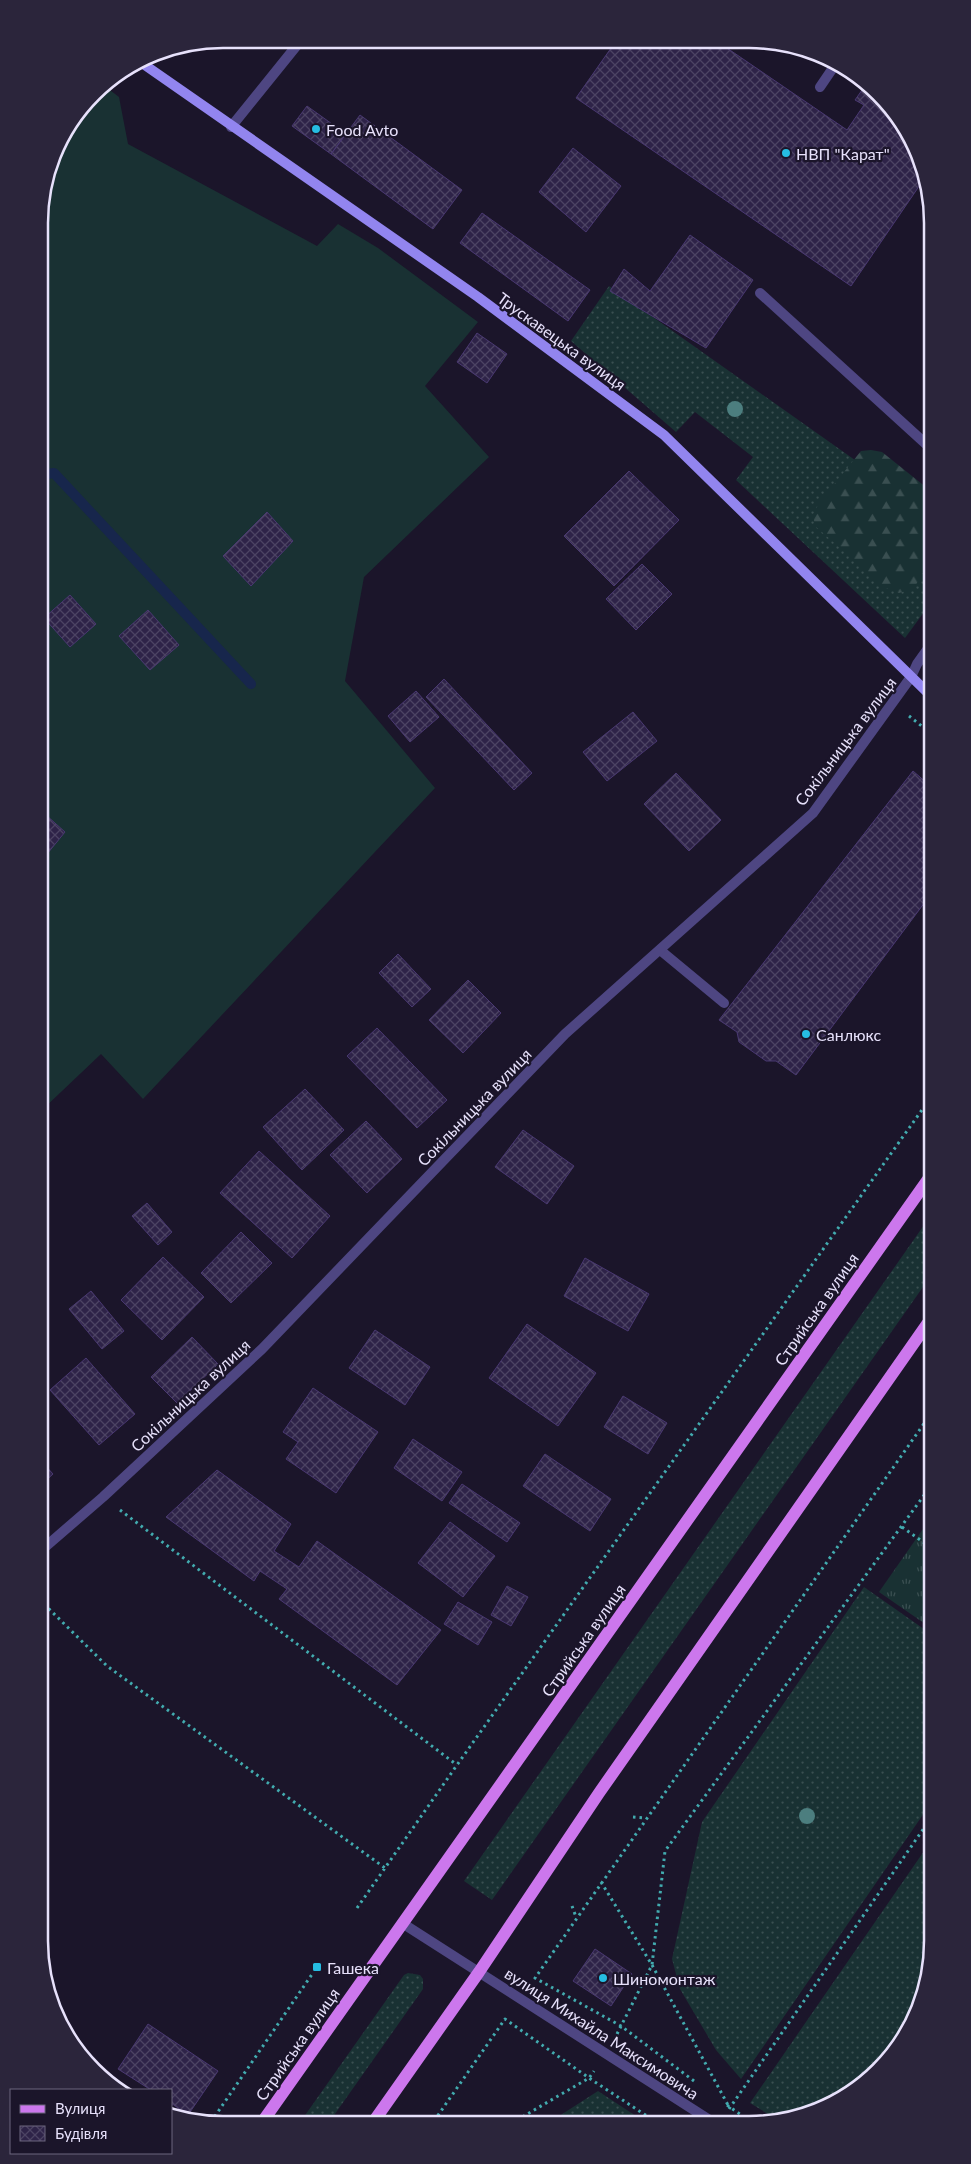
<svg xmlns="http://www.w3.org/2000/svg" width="971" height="2164" viewBox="0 0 971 2164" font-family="Lato,sans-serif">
	<defs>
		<pattern id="grass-dots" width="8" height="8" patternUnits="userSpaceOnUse" patternTransform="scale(1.25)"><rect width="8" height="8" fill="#193133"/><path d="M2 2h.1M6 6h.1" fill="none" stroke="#3a4f51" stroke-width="1.8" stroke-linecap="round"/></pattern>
		<pattern id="forest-firs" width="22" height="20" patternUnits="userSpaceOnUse" patternTransform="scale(1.25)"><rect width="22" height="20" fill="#193133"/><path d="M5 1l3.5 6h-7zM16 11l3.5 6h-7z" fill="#3a4f51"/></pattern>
		<pattern id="park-tufts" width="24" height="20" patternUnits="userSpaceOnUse" patternTransform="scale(1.25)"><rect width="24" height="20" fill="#193133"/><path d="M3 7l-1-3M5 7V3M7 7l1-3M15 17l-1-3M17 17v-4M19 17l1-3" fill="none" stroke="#3a4f51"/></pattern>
		<pattern id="building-cross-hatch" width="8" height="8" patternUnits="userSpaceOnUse" patternTransform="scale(1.25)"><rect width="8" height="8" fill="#2e2348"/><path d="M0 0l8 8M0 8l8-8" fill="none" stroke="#4c4363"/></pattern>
	</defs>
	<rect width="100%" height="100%" fill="#1b152a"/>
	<path fill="url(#grass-dots)" d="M609 286 927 511V608L905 638 736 480 753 457 695 412 676 432 571 341Z
		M929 1218 930 1277 492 1900 464 1881Z
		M864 1587 931 1634V1803L741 2079 716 2050 680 1989 672 1959 702 1822Z
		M931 1841 932 1954 919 2007 877 2070 851 2094 796 2119H776L750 2103Z
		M408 1973 420 1975 423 1979V1989L330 2121H301L404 1975Z
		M598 2091 642 2120H553Z"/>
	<path fill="url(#forest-firs)" d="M871 450 882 452 927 488V566L914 588 899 593 886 588 815 526 813 515 819 503 861 451Z"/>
	<path fill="url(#park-tufts)" d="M930 1519 931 1628 879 1592Z"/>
	<path fill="#193133" d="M102 84 119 97 128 144 317 246 338 224 378 248 478 322 425 386 489 457 364 577 345 681 435 788 143 1099 101 1054 42 1110 39 210 58 142Z"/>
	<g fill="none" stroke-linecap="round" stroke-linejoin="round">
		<path stroke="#17264c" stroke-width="10" d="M40 483 47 474 54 473 251 684"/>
	</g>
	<path fill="url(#building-cross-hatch)" stroke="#493871" d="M616 41 727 42 724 46 847 130 864 105 855 100 867 83 870 85 907 130 926 176 851 286 576 98Z
		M307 106 346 134 331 154 292 126Z
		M360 115 462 190 433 229 331 154Z
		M573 148 621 186 586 232 539 192Z
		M482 213 590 290 568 321 460 243Z
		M690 235 753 280 706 348 610 291 624 269 650 291Z
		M477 333 507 354 487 383 457 362Z
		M629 471 679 520 614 586 564 536Z
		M267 512 293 541 251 586 223 556Z
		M642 564 672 594 636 630 606 599Z
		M70 595 96 624 70 647 44 618Z
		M148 610 179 645 150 670 119 636Z
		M444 679 532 773 514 790 426 697Z
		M416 691 439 717 410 742 388 716Z
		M633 712 657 741 607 781 583 752Z
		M913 771 928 784V898L796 1075 776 1061H766L739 1042 737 1032 719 1020Z
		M676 773 721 820 689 851 644 804Z
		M46 815 65 832 47 854 41 850V821Z
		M398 954 431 989 412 1007 379 973Z
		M468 980 501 1013 463 1053 429 1020Z
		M377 1028 447 1100 417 1128 347 1056Z
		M305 1089 344 1130 302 1170 263 1127Z
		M366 1121 402 1159 367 1193 330 1155Z
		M523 1130 574 1166 547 1204 495 1167Z
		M259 1151 330 1216 292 1258 220 1193Z
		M147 1203 172 1232 158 1245 132 1216Z
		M241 1232 272 1263 231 1303 201 1273Z
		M163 1257 204 1297 162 1340 121 1300Z
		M585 1258 649 1294 628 1331 564 1296Z
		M91 1291 124 1331 102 1349 69 1309Z
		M527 1324 596 1373 558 1426 489 1378Z
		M375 1330 430 1367 405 1405 349 1368Z
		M192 1337 218 1364 177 1403 151 1377Z
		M86 1358 135 1414 99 1445 50 1390Z
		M313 1388 378 1432 336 1493 286 1459 298 1442 283 1432Z
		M623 1396 667 1423 648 1454 604 1427Z
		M413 1439 462 1472 442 1501 394 1468Z
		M545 1454 611 1499 590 1531 523 1486Z
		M43 1463 53 1474 43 1483Z
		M217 1470 291 1524 274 1551 299 1567 317 1541 441 1630 397 1685 279 1599 287 1589 260 1571 254 1581 166 1517Z
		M462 1484 520 1523 507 1542 449 1503Z
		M450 1522 495 1556 463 1597 418 1563Z
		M507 1586 528 1597 511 1626 491 1615Z
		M458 1602 492 1622 478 1645 444 1624Z
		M595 1949 632 1974 611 2006 573 1981Z
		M148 2024 218 2071 188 2115 171 2103V2090H151L118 2069Z"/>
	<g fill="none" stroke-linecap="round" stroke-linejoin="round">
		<path stroke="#42abaf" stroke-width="3" stroke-dasharray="2.5 4" stroke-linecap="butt" d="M909 716 928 731
			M120 1510 457 1765
			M902 1527 930 1547
			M44 1604 107 1666 385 1868
			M633 1817 645 1818
			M601 1882 652 1965 728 2105
			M572 1906 576 1917
			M357 1908 457 1765 929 1100
			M617 2034 652 1965 665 1851 930 1487
			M694 2081 621 2026 535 1978 930 1415
			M727 2105 747 2119
			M729 2109 931 1818
			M517 2120 589 2078 594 2071
			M434 2121 505 2019 589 2078 653 2120
			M211 2122 317 1967"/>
		<path stroke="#4e4682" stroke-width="10" d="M820 87 837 62
			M231 127 302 39
			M760 293 927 445
			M911 677 917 664 927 650
			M660 950 724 1003"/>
		<path stroke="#4e4682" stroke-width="10" d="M44 1548 103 1497 262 1349 565 1034 813 813 911 677
			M402 1923 708 2119"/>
		<path stroke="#9285ef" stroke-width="10" d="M139 61 478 297 664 435 928 693"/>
		<path stroke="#cc77ed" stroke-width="12" d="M263 2121 929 1178
			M374 2121 479 1972 599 1793 930 1320"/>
	</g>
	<g fill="#4c7e7f">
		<circle cx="735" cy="409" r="8"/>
		<circle cx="807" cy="1816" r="8"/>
	</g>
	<g fill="#26bde2" stroke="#1b152a" stroke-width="2">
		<circle cx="316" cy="129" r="5"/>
		<circle cx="786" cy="153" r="5"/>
		<circle cx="806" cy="1034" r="5"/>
		<rect x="312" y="1962" width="10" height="10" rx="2.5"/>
		<circle cx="603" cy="1978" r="5"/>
	</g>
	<g text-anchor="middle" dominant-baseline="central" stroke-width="4.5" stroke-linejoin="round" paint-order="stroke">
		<g font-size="16" fill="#e7e1fb" stroke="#1b152a" text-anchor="start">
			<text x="326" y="129">Food Avto</text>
			<text x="796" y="153">НВП "Карат"</text>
			<text x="816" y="1034">Санлюкс</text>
			<text x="327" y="1967">Гашека</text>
			<text x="613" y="1978">Шиномонтаж</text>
		</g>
		<g font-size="16" fill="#e7e1fb" stroke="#1b152a">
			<text transform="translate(562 341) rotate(36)">Трускавецька вулиця</text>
			<text transform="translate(845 741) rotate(-53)">Сокільницька вулиця</text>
			<text transform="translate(474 1107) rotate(-46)">Сокільницька вулиця</text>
			<text transform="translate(816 1309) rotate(-55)">Стрийська вулиця</text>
			<text transform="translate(190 1395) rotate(-43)">Сокільницька вулиця</text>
			<text transform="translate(583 1640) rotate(-55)">Стрийська вулиця</text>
			<text transform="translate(602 2033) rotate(33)">вулиця Михайла Максимовича</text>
			<text transform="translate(297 2044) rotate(-55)">Стрийська вулиця</text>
		</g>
	</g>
	<path d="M0 0H971V2164H0ZM223 48H749A175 175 0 0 1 924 223V1941A175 175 0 0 1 749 2116H223A175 175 0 0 1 48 1941V223A175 175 0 0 1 223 48Z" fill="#2b253b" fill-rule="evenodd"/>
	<path fill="none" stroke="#e7e1fb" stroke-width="2.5" d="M223 48H749A175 175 0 0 1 924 223V1941A175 175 0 0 1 749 2116H223A175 175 0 0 1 48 1941V223A175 175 0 0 1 223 48Z"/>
	<rect x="10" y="2089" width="162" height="65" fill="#1b152a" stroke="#6d677e"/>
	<rect x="20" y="2105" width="25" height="8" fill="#cc77ed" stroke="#6d677e"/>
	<text x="55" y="2114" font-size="15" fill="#e7e1fb">Вулиця</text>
	<rect x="20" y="2126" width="25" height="15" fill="url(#building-cross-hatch)" stroke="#6d677e"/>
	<text x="55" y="2139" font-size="15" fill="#e7e1fb">Будівля</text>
</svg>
